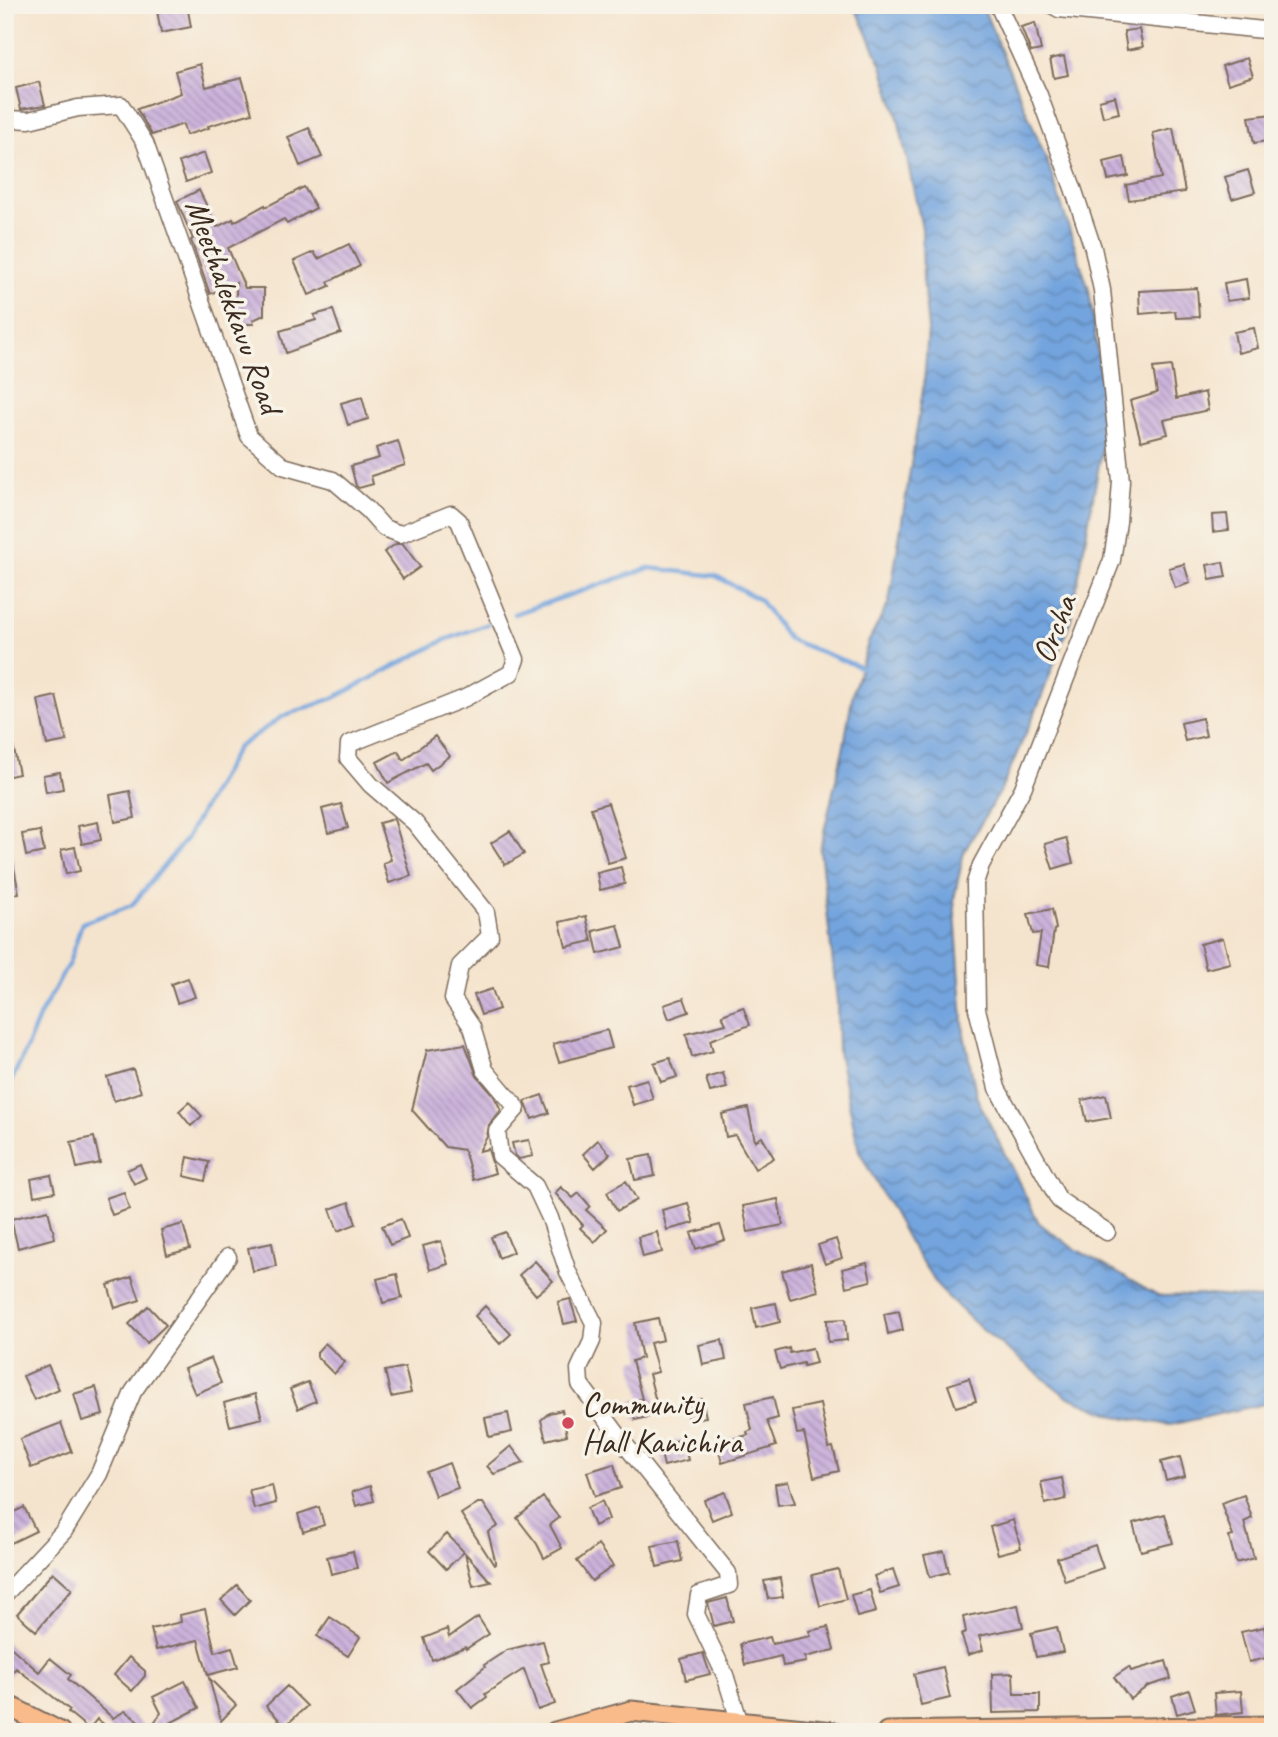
<svg xmlns="http://www.w3.org/2000/svg" width="1278" height="1737" viewBox="0 0 1278 1737" font-family="Caveat,sans-serif">
	<defs>
		<pattern id="water-waves" width="16" height="10" patternUnits="userSpaceOnUse" patternTransform="scale(1.75)"><rect width="16" height="10" fill="#73a4de"/><path d="M0 5q4-4 8 0t8 0" fill="none" stroke="#6086b3"/></pattern>
		<pattern id="building-back-hatch" width="6" height="6" patternUnits="userSpaceOnUse" patternTransform="scale(1.75)"><rect width="6" height="6" fill="#ccb3dc"/><path d="M-1 5l2 2M0 0l6 6M5-1l2 2" fill="none" stroke="#a792b2"/></pattern>
	</defs>
	<rect width="100%" height="100%" fill="#f7f3e8"/>
	<filter id="ink" filterUnits="userSpaceOnUse"><feTurbulence type="fractalNoise" baseFrequency=".0143" numOctaves="2"/><feDisplacementMap in="SourceGraphic" scale="14" xChannelSelector="R" yChannelSelector="G"/><feConvolveMatrix kernelMatrix="1 2 1 2 8 2 1 2 1" color-interpolation-filters="sRGB"/></filter>
	<filter id="wash" filterUnits="userSpaceOnUse"><feTurbulence type="fractalNoise" baseFrequency=".00686" numOctaves="4" result="noise"/><feDisplacementMap in="SourceGraphic" scale="28" xChannelSelector="R" yChannelSelector="G"/><feGaussianBlur stdDeviation="1.57" result="paint"/><feColorMatrix in="noise" values="0 0 0 0 0 0 0 0 0 0 0 0 0 0 0 0 0 1.4 0 .05"/><feComposite in="paint" operator="in"/></filter>
	<g filter="url(#wash)">
		<rect width="100%" height="100%" fill="#f5e4cd"/>
		<path fill="url(#water-waves)" stroke="#57677e" stroke-width="2" d="M852 5H982L1048 163 1089 290 1107 421 1071 619 1040 701 1001 790 964 852 954 899 964 1034 977 1098 1039 1223 1069 1245 1158 1296 1209 1295 1261 1299 1273 1294V1402L1170 1425 1116 1416 1066 1396 979 1327 940 1289 910 1244 859 1151 838 1052 837 1001 820 849 844 745 853 692 868 643 889 602 924 383 928 330 923 279 922 228 897 114 882 66 861 19Z"/>
		<g fill="none" stroke-linecap="round" stroke-linejoin="round">
			<path stroke="#73a4de" stroke-width="4.5" d="M514 614 649 568 716 576 760 600 788 639 860 667
				M5 1093 21 1061 40 1015 69 963 82 923 132 905 186 839 237 748 283 716 334 698 445 640 488 624"/>
		</g>
		<g id="blocks">
			<path fill="url(#building-back-hatch)" d="M156 5H187L191 27 161 33Z
				M1035 23 1041 50 1031 52 1021 27Z
				M1139 29 1143 47 1127 50 1124 31Z
				M1064 56 1068 75 1054 78 1050 59Z
				M1247 58 1253 76 1228 84 1222 66Z
				M200 64 206 87 242 78 252 113 208 126 209 128 186 135 183 124 152 135 137 109 181 93 175 71Z
				M39 82 45 105 21 109 16 88Z
				M1115 96 1119 113 1103 117 1099 100Z
				M1273 114V140L1254 143 1249 117Z
				M309 128 322 157 300 166 288 137Z
				M1173 128 1185 192 1129 200 1126 185 1161 178 1153 133Z
				M204 153 211 173 186 182 179 162Z
				M1124 157 1128 176 1108 180 1104 162Z
				M1248 170 1255 192 1232 199 1225 177Z
				M304 187 316 208 287 224 284 219 228 248 245 288H264V315L253 320 254 324H236V283L210 294 191 240 193 239 177 201 199 190 217 227 233 219 234 222 265 205 266 207Z
				M349 244 360 266 328 282 330 286 309 295 294 261 314 252 318 259Z
				M1246 279 1249 298 1227 301 1224 283Z
				M1197 288 1199 317 1176 318 1175 311 1140 314 1139 291Z
				M333 310 341 333 286 353 280 331 316 320 314 315Z
				M1254 328 1258 348 1238 353 1234 332Z
				M1171 366 1176 399 1205 392 1208 410 1164 420 1168 434 1141 441 1130 401 1157 393 1153 368Z
				M362 397 368 419 348 425 341 403Z
				M398 441 405 465 371 476 373 484 359 488 356 486 351 466 379 458 376 448Z
				M1227 514 1229 530 1213 532 1212 515Z
				M396 544H403L420 567 403 579 384 552Z
				M1223 562 1226 577 1210 580 1207 565Z
				M1184 564 1190 583 1175 588 1169 568Z
				M56 696 67 741 47 745 38 700Z
				M1202 718 1206 736 1185 741 1181 723Z
				M5 735H11L19 774 5 777Z
				M435 736 450 756 431 770 426 763 388 783 377 762 398 751 403 760Z
				M60 772 63 789 46 792 43 775Z
				M130 791 135 818 115 822 110 795Z
				M608 803 626 858 608 863 591 808Z
				M341 804 348 828 328 833 322 809Z
				M394 819 411 876 389 883 383 863 391 860 379 823Z
				M98 822 101 840 82 844 78 826Z
				M40 831 44 852 26 856 22 834Z
				M510 831 524 854 505 865 491 843Z
				M1066 838 1073 863 1053 869 1045 844Z
				M75 847 80 871 66 874 61 850Z
				M11 853 19 893 5 896V854Z
				M621 867 625 884 600 890 597 873Z
				M1052 909 1056 929 1054 930 1049 967 1036 965 1041 933 1033 934 1028 914Z
				M586 916 592 941 566 947 560 922Z
				M618 925 624 947 598 954 593 931Z
				M1223 938 1230 963 1206 969 1200 944Z
				M188 978 195 997 177 1003 171 984Z
				M492 989 499 1009 481 1015 474 995Z
				M684 998 689 1012 669 1019 664 1005Z
				M743 1007 750 1025 710 1040 713 1051 692 1057 686 1034 726 1024 722 1015Z
				M607 1030 612 1048 559 1062 553 1044Z
				M465 1044 477 1076 494 1096 501 1110 489 1125 487 1137 479 1151 488 1149 495 1173 473 1180 464 1150 445 1147 412 1110 427 1050Z
				M670 1058 677 1077 661 1082 654 1063Z
				M133 1069 141 1092 114 1101 107 1077Z
				M723 1073 727 1088 710 1092 706 1078Z
				M647 1079 653 1099 633 1105 627 1085Z
				M542 1095 549 1113 532 1119 525 1101Z
				M1106 1095 1111 1118 1087 1122 1082 1100Z
				M189 1102 202 1116 191 1126 179 1111Z
				M748 1108 755 1141 762 1137 774 1158 755 1169 735 1135 726 1137 722 1114Z
				M94 1137 100 1163 77 1168 71 1142Z
				M529 1140 533 1156 519 1159 515 1155 512 1143Z
				M598 1140 610 1154 595 1168 583 1154Z
				M651 1155 655 1176 635 1180 630 1159Z
				M188 1157 209 1162 205 1181 184 1176Z
				M140 1164 146 1178 134 1184 127 1170Z
				M51 1175 55 1192 34 1196 31 1179Z
				M626 1181 637 1200 617 1211 607 1192Z
				M561 1187 573 1198 579 1193 590 1206 586 1210 607 1229 595 1242 580 1228 583 1225 555 1193Z
				M124 1192 129 1209 112 1215 106 1198Z
				M778 1199 783 1225 748 1232 743 1206Z
				M349 1202 356 1224 338 1231 330 1209Z
				M688 1203 694 1223 667 1230 662 1210Z
				M48 1210 55 1238 18 1248 11 1219Z
				M401 1219 408 1238 390 1245 382 1226Z
				M183 1224 190 1249 167 1255 161 1230Z
				M720 1225 725 1240 696 1249 691 1233Z
				M505 1232 513 1252 499 1258 491 1237Z
				M657 1232 662 1252 643 1257 638 1237Z
				M836 1239 842 1258 825 1264 818 1245Z
				M441 1241 448 1264 430 1270 423 1246Z
				M272 1243 276 1266 253 1271 248 1248Z
				M535 1261 553 1281 536 1295 519 1275Z
				M811 1263 818 1291 790 1299 782 1271Z
				M867 1263 871 1281 846 1287 842 1269Z
				M397 1274 402 1298 383 1303 377 1279Z
				M132 1277 140 1300 115 1308 108 1285Z
				M570 1299 577 1321 564 1324 558 1302Z
				M776 1303 780 1322 756 1328 752 1308Z
				M148 1306 166 1325 147 1343 129 1324Z
				M485 1306 511 1334 500 1344 475 1316Z
				M899 1311 903 1330 888 1334 884 1314Z
				M658 1318 663 1340 650 1343 658 1372 649 1374 659 1414 635 1420 630 1402 642 1399 632 1361 642 1358 635 1323Z
				M845 1319 847 1340 828 1342 827 1320Z
				M722 1340 726 1360 703 1365 699 1345Z
				M325 1343 345 1362 334 1374 317 1357V1352Z
				M789 1348 790 1353 812 1348 816 1363 804 1366 803 1363 780 1369 775 1352Z
				M211 1358 221 1383 195 1394 184 1369Z
				M48 1365 59 1389 34 1400 23 1376Z
				M405 1367 411 1393 391 1397 385 1371Z
				M969 1378 976 1401 956 1407 948 1385Z
				M308 1382 316 1401 298 1409 290 1389Z
				M96 1387 103 1415 82 1421 74 1394Z
				M255 1394 262 1418 230 1426 224 1403Z
				M773 1397 778 1418 767 1421 776 1446 722 1463 717 1443 748 1435 747 1432 752 1430 746 1403Z
				M702 1399 706 1417 688 1420 685 1403Z
				M820 1404 829 1448 833 1447 839 1471 814 1477 804 1433 797 1434 792 1410Z
				M562 1410 567 1435 546 1440 541 1420 549 1413Z
				M508 1413 512 1432 489 1437 485 1418Z
				M61 1423 72 1452 31 1468 20 1439Z
				M683 1439 688 1460 664 1466 659 1445Z
				M511 1446 524 1463 494 1474 487 1466Z
				M1180 1457 1185 1476 1166 1481 1161 1462Z
				M449 1463 458 1488 435 1496 426 1472Z
				M614 1464 621 1488 595 1496 587 1472Z
				M1062 1478 1066 1499 1045 1504 1041 1482Z
				M788 1482 795 1503 778 1505 775 1484Z
				M272 1485 276 1503 254 1509 249 1490Z
				M370 1486 374 1501 356 1506 352 1492Z
				M725 1492 732 1512 712 1520 704 1500Z
				M1244 1495 1252 1518 1244 1522 1254 1558 1236 1563 1229 1537 1233 1536 1221 1503Z
				M543 1497 559 1518 550 1525 562 1548 544 1558 537 1544 517 1518Z
				M602 1501 609 1519 594 1526 587 1508Z
				M478 1503H483L498 1526 488 1532 496 1564 494 1565 461 1514Z
				M24 1507 36 1531 5 1546V1517Z
				M319 1507 324 1525 303 1532 298 1514Z
				M1165 1514 1173 1543 1141 1551 1133 1523Z
				M1013 1520 1021 1548 998 1554 990 1527Z
				M447 1534 464 1552 446 1569 429 1551Z
				M678 1541 682 1561 657 1567 652 1546Z
				M598 1545 613 1566 592 1581 577 1561Z
				M1095 1545 1103 1568 1065 1581 1057 1558Z
				M353 1551 357 1568 331 1574 327 1557Z
				M944 1551 949 1572 930 1577 924 1555Z
				M465 1553 491 1582 473 1586Z
				M838 1569 846 1599 820 1606 812 1575Z
				M893 1569 899 1587 880 1593 874 1576Z
				M53 1572 72 1589 36 1631 17 1614Z
				M780 1578 783 1597 768 1599 764 1581Z
				M237 1585 250 1600 235 1615 221 1600Z
				M870 1590 876 1612 857 1617 851 1595Z
				M727 1598 733 1621 714 1626 708 1603Z
				M1018 1605 1023 1627 979 1636 983 1650 968 1655 961 1634 966 1632 963 1617Z
				M205 1609 215 1652 232 1647 238 1667 208 1675 198 1640 156 1650 151 1629 181 1622 180 1615Z
				M330 1617 360 1637 348 1656 317 1636Z
				M478 1617 489 1634 466 1649 465 1647 432 1660 424 1638 447 1629 449 1637Z
				M828 1627 834 1650 805 1657 806 1662 783 1666 781 1656 745 1665 740 1644 770 1637 772 1644 811 1636 809 1631Z
				M1057 1627 1063 1652 1036 1657 1031 1633Z
				M1264 1627 1271 1657 1249 1662 1241 1632Z
				M543 1641 549 1662 541 1664 555 1704 538 1710 524 1669 485 1694 487 1697 472 1708 457 1689 485 1667 484 1665 507 1650Z
				M5 1642 39 1672 50 1658 71 1675 68 1679 113 1718 125 1711 149 1729 161 1713 153 1697 185 1681 199 1708 153 1732H114L97 1719 89 1729 68 1712 70 1710 16 1668 5 1680Z
				M703 1653 710 1674 686 1680 681 1659Z
				M129 1657 145 1671V1676L132 1691 114 1675Z
				M1166 1661 1171 1679 1148 1686 1130 1699 1114 1677 1129 1667 1131 1671Z
				M943 1667 950 1698 921 1705 914 1674Z
				M1013 1673 1014 1694H1040V1712L993 1713 992 1674Z
				M209 1678 236 1705 221 1721Z
				M287 1686 307 1706 285 1726 266 1706Z
				M1189 1690 1195 1709 1177 1714 1172 1696Z
				M1241 1691 1243 1712 1216 1715 1214 1693Z"/>
		</g>
	</g>
	<g filter="url(#ink)">
		<use href="#blocks" fill-opacity="0" stroke="#7c6b5b" stroke-width="2"/>
		<g fill="none" stroke-linecap="round" stroke-linejoin="round">
			<defs>
				<path id="minor" d="M998 5 1039 95 1073 188 1093 248 1102 290 1121 481 1118 522 1112 560 1023 788 981 865 975 883 977 1009 997 1088 1059 1200 1107 1232
					M1052 5 1059 9 1273 31
					M5 114 8 119 29 120 78 108 121 105 145 143 249 436 283 466 333 480 368 510 384 528 400 534 451 514 459 521 516 659 511 673 465 698 349 744 348 758 371 785 415 823 486 912 490 936 460 966 453 999 472 1027 485 1070 517 1108 497 1131 500 1156 535 1186 550 1218 568 1272 594 1323 592 1341 579 1369 580 1384 627 1447 728 1573 729 1585 699 1595 696 1614 725 1675 739 1720
					M5 1594 64 1531 99 1474 133 1392 228 1257"/>
				<path id="major" d="M5 1704 60 1732
					M555 1732 631 1711 834 1732
					M887 1732 1273 1726"/>
			</defs>
			<use href="#minor" stroke="#7c6b5b" stroke-width="19"/>
			<use href="#major" stroke="#7c6b5b" stroke-width="23"/>
			<use href="#minor" stroke="#fff" stroke-width="16"/>
			<use href="#major" stroke="#fabb8b" stroke-width="19"/>
		</g>
	</g>
	<circle fill="#d1495b" stroke="#f7f3e8" stroke-width="2.5" cx="568" cy="1423" r="7"/>
	<g text-anchor="middle" dominant-baseline="central" stroke-width="7" stroke-linejoin="round" paint-order="stroke">
		<g font-size="33" fill="#3b2a1e" stroke="#f7f3e8">
			<text transform="translate(234 306) rotate(70)">Meethalekkavu Road</text>
			<text transform="translate(1054 629) rotate(-69)">Orcha</text>
		</g>
		<g font-size="33" fill="#3b2a1e" stroke="#f7f3e8" text-anchor="start">
			<text x="582" y="1404">Community<tspan x="582" dy="38">Hall Kanichira</tspan></text>
		</g>
	</g>
	<rect width="1278" height="1737" fill="none" stroke="#f7f3e8" stroke-width="28"/>
</svg>
